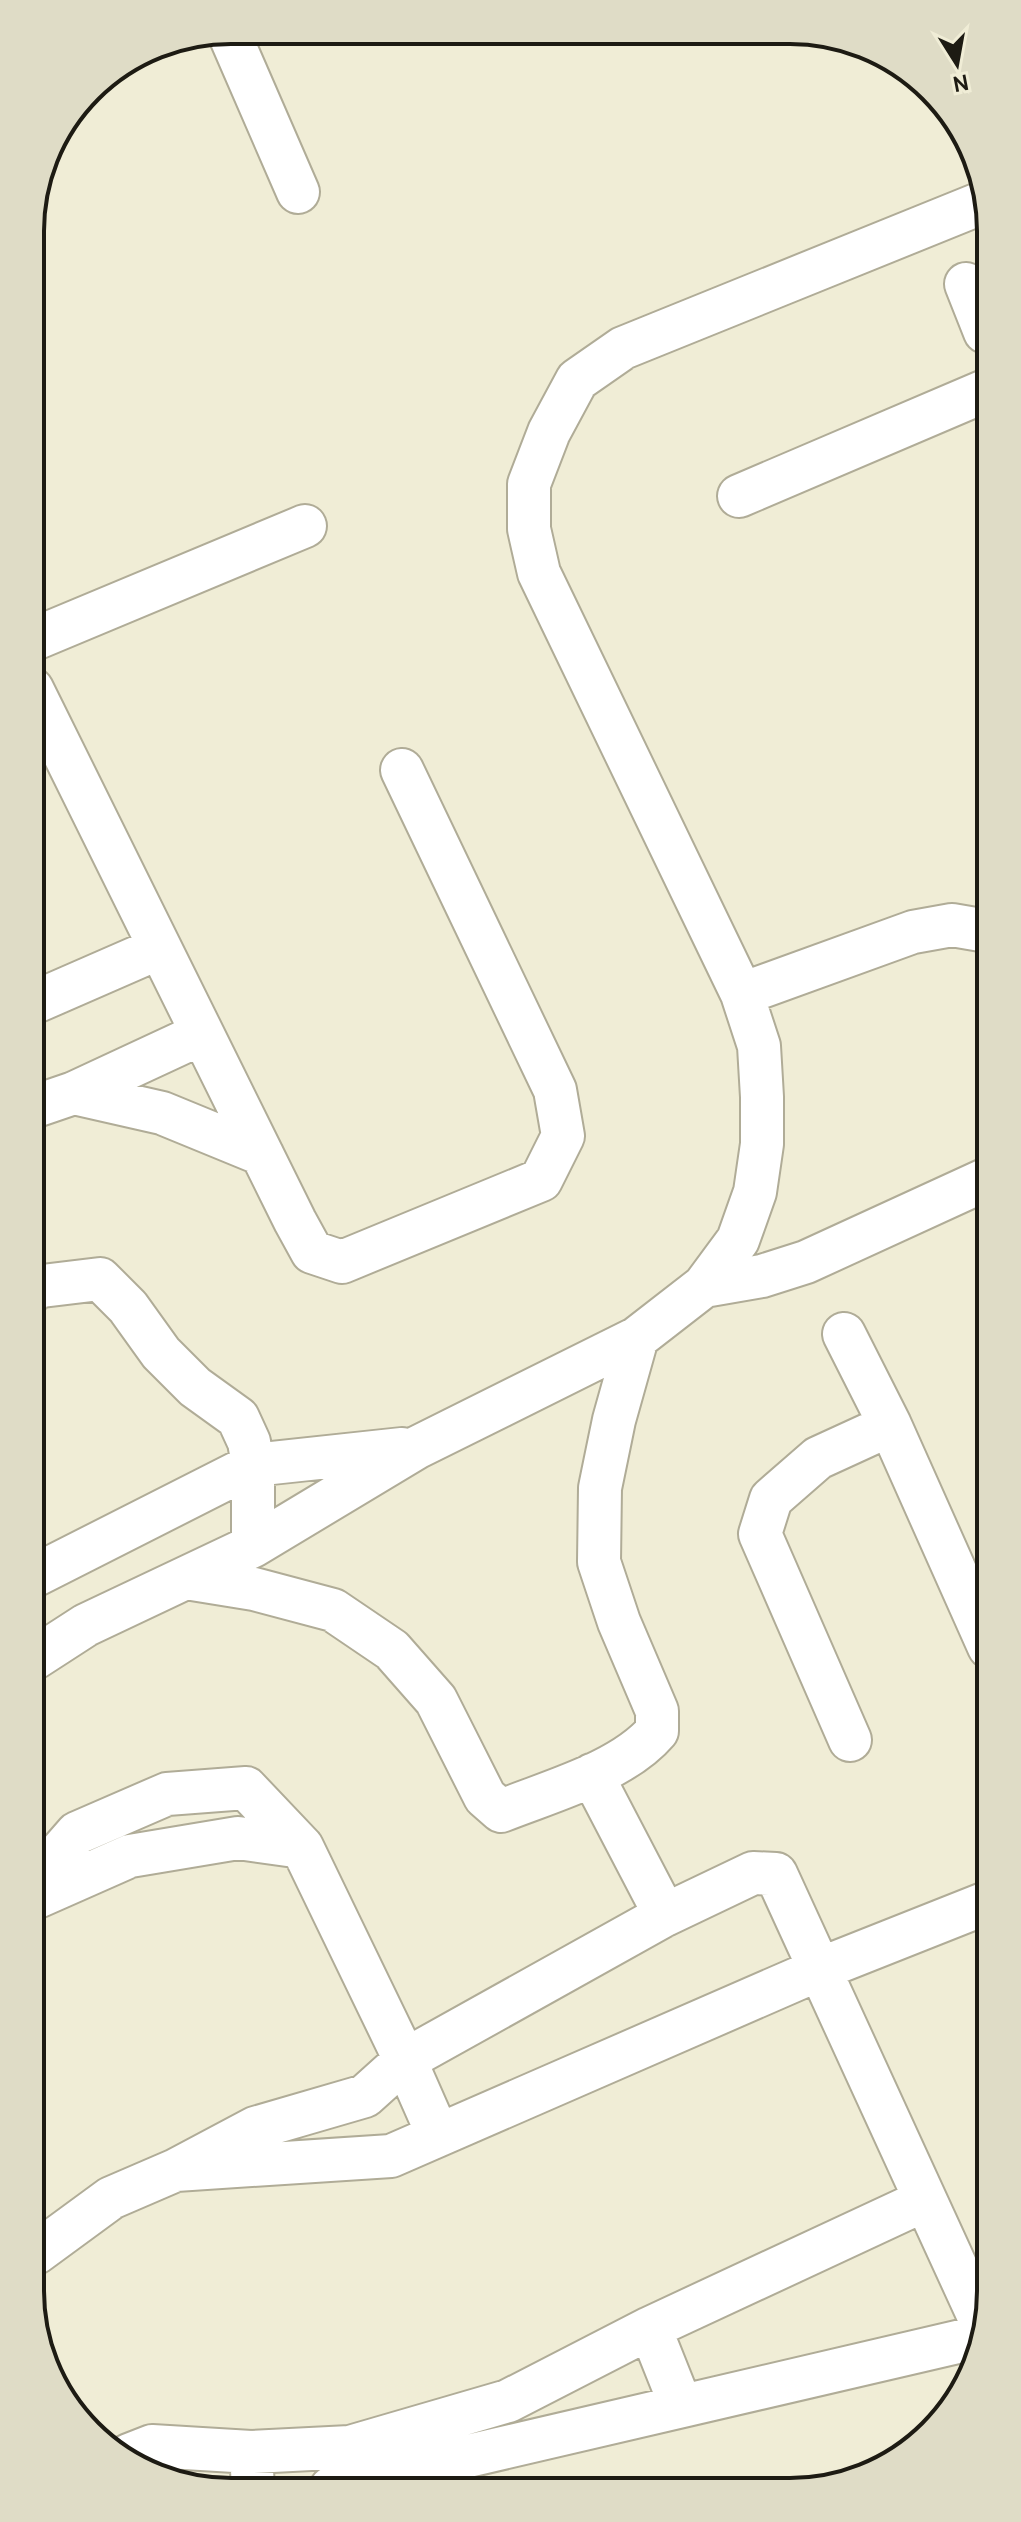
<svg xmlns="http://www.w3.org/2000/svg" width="1021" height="2522" viewBox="0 0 1021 2522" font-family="Cabin,sans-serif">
	<rect width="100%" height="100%" fill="#f0edd6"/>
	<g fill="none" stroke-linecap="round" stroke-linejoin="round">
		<defs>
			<path id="street" d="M228 31 298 192
				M966 284 985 332
				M739 496 985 391
				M32 640 305 526
				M32 689 295 1221 312 1252 342 1262 541 1180 563 1136 555 1090 402 770
				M742 994 913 932 952 925 987 931
				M33 1003 159 948
				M74 1093 162 1113 262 1154
				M33 1107 74 1093 201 1034
				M704 1286 762 1276 806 1262 987 1179
				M34 1290 42 1286 100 1279 128 1307 161 1353 195 1387 238 1418 249 1442 253 1465V1546
				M844 1334 890 1425 989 1647
				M34 1576 253 1465 402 1449
				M186 1578 254 1589 333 1610 392 1650 436 1700 485 1797 501 1811C551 1791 622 1772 657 1731V1711L619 1622 599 1562 600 1488 614 1420 637 1338
				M35 1658 86 1625 253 1546 416 1448 637 1338 704 1286 738 1240 755 1192 762 1144V1097L759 1046 742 994 539 573 529 529V484L549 432 577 380 623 348 984 202
				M850 1740 760 1534 771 1499 818 1458 890 1425
				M592 1775 665 1915
				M35 1881 77 1833 167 1794 246 1788 302 1847
				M35 1898 130 1856 238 1838 302 1847 405 2060 438 2135
				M176 2170 255 2128 365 2096 405 2060 665 1915 753 1873 776 1874 985 2330
				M36 2253 111 2198 176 2170 391 2156 820 1969 989 1902
				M650 2328 681 2406
				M251 2452 253 2488
				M129 2455 152 2446 251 2452 350 2447 508 2401 650 2328 925 2200
				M331 2488 983 2336"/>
		</defs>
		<use href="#street" stroke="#b0ac97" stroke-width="46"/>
		<use href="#street" stroke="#fff" stroke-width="42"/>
	</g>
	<path d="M0 0H1021V2522H0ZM231 44H790A187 187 0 0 1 977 231V2291A187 187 0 0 1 790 2478H231A187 187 0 0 1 44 2291V231A187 187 0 0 1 231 44Z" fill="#dfdcc6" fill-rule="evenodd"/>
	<path fill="none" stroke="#1d1b13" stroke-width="4" d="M231 44H790A187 187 0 0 1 977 231V2291A187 187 0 0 1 790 2478H231A187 187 0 0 1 44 2291V231A187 187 0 0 1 231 44Z"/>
	<g transform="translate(957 64) rotate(169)" stroke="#f0edd6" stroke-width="6" paint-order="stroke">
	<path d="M0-6L14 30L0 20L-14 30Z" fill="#1d1b13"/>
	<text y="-12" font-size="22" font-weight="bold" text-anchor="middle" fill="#1d1b13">N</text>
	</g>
</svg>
